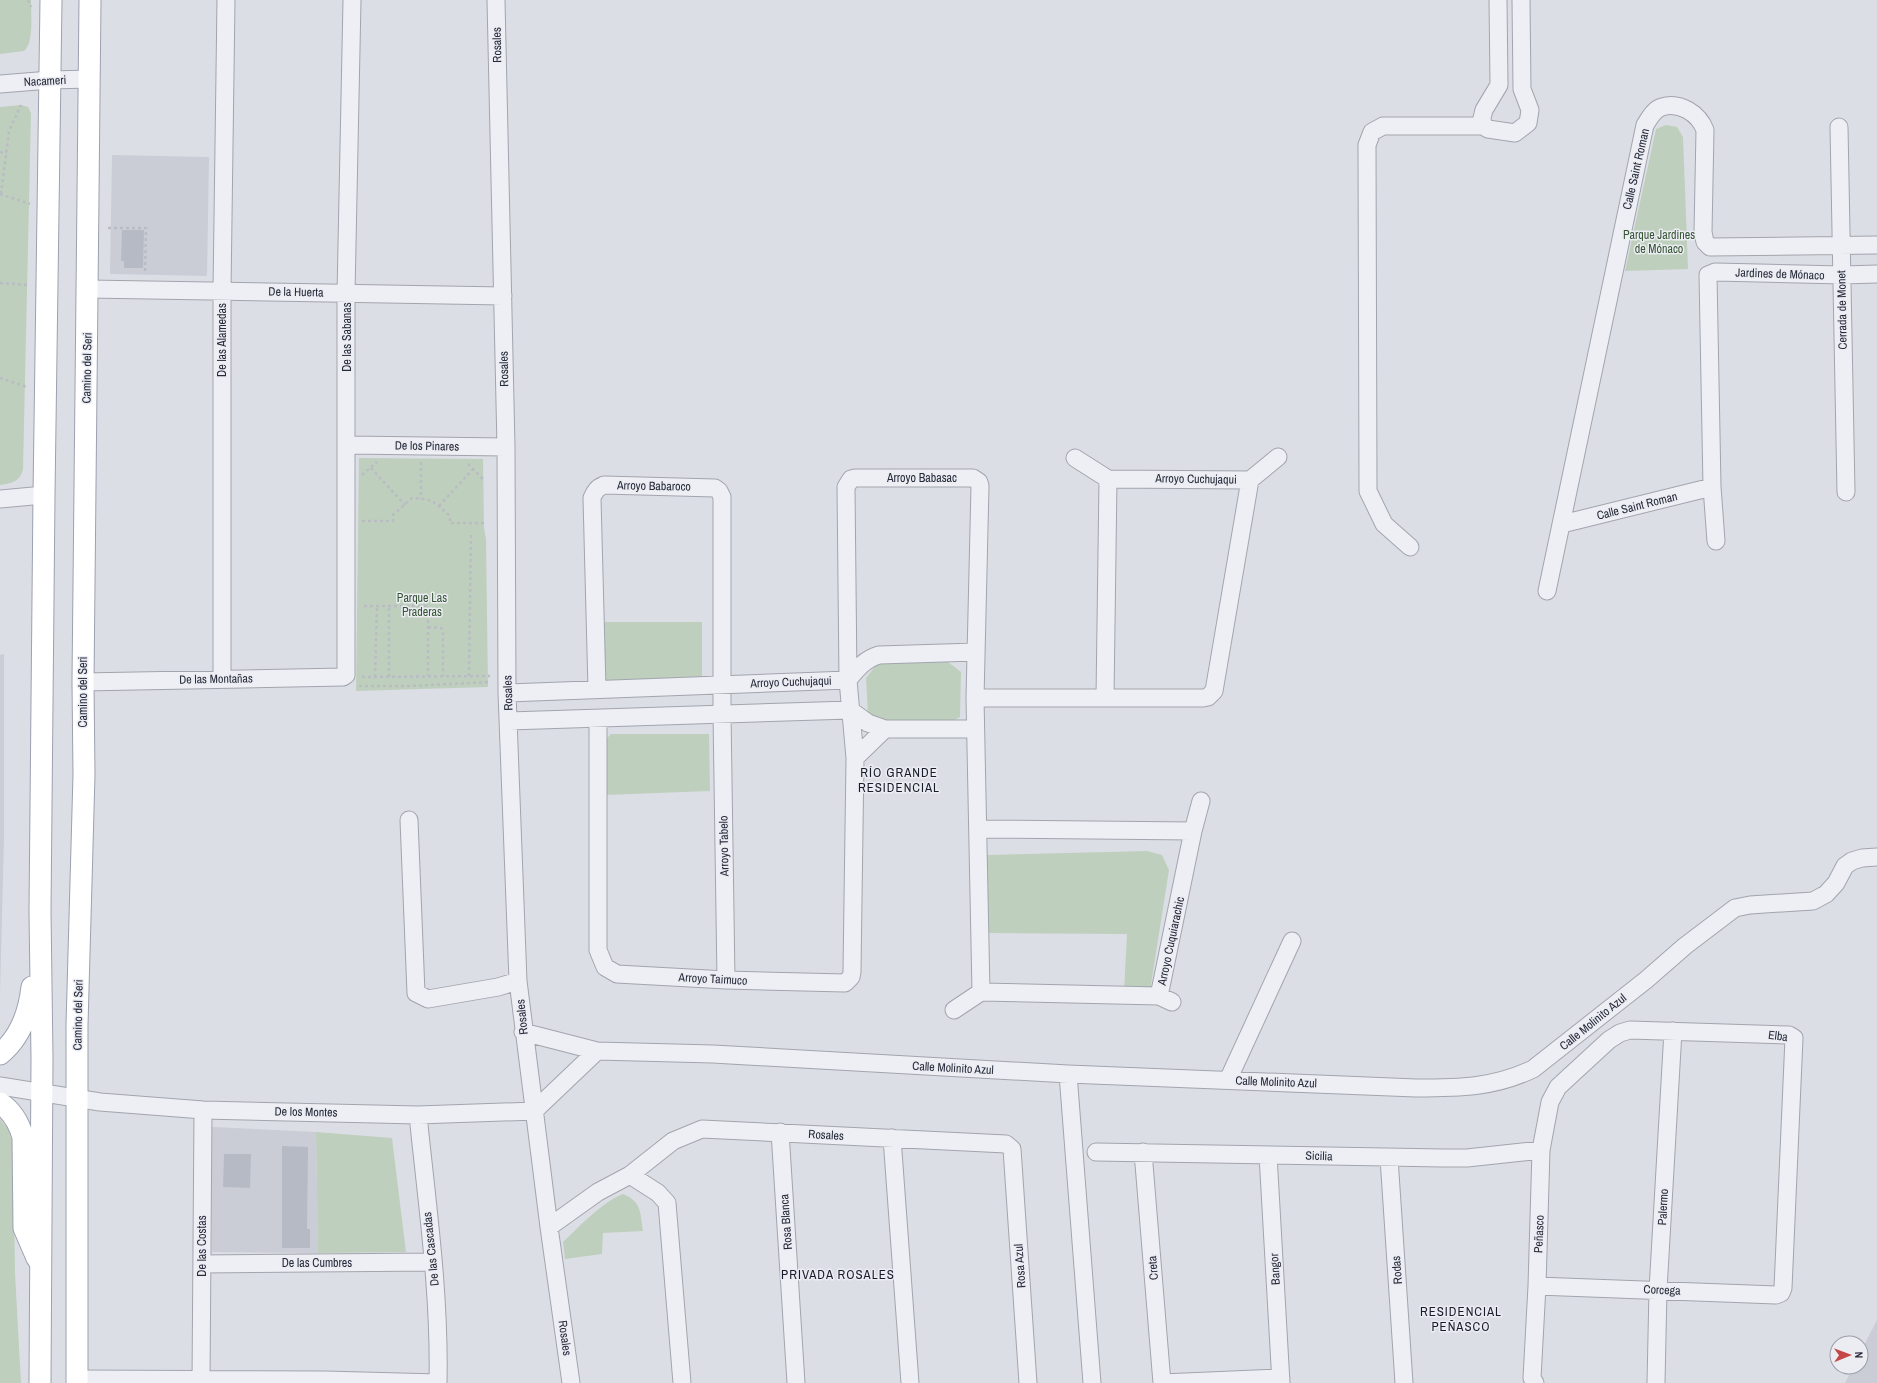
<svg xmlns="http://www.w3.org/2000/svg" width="1877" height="1383" viewBox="0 0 1877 1383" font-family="'Archivo Narrow',sans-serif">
	<rect width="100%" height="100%" fill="#dcdee5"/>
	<path fill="#cacdd6" d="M112 155 209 157 207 276 110 274Z
		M4 654V836L0 995V655Z
		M212 1127 316 1132 318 1253 212 1252Z
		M1877 1320V1383H1845L1853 1367H1861V1351Z"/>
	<path fill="#bfcfbd" d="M0 0H31C31 13 34 43 24 51L0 54Z
		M21 105 28 107 31 113 23 469C20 482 12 483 0 485V107Z
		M1666 125 1677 127 1683 137 1688 269 1625 271 1656 129Z
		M359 458 483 459 484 528 486 539 488 687 356 691Z
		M601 622H702V681L603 684Z
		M948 662 961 672 960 717 948 724 880 726 868 714 866 678 877 664Z
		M611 734H709L710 791 605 795 604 741Z
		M1147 851 1162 855 1169 870 1150 991 1124 992 1127 934 988 933 986 855Z
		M0 1119 8 1129 13 1144 15 1273 21 1383H0Z
		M316 1132 392 1138 406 1252 318 1253Z
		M623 1194C642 1202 640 1212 643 1231L603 1233 602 1254 565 1259 563 1242C579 1227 602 1202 623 1194Z"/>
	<path fill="#b6bac5" d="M122 230H144L143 268H124V261H121Z
		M282 1146 308 1147 307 1229H310V1248H282Z
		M224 1154H251L250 1188 223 1187Z"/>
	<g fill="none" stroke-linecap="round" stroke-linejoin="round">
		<defs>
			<path id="minor" d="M496 0 506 447 507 693 518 981 549 1227 571 1383
				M1498 0 1499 85 1484 110 1482 118 1483 126 1488 129 1515 133 1528 123 1530 110 1522 89 1521 0
				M0 84 50 80 90 79
				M1839 127 1846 492
				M88 289 503 296
				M348 445 506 447
				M1075 458 1108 479
				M1250 480 1278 457
				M0 499 44 495
				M1562 524 1712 487
				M1716 541 1712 487 1708 275 1715 272 1842 275 1877 274
				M1410 547 1384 524 1368 491 1367 145 1372 132 1383 126H1483
				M1547 591 1645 125C1649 119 1654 109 1662 107 1680 101 1699 114 1705 130L1703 232 1705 242 1710 247 1877 245
				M222 679V291L226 0
				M83 682 343 677 346 675V294L352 0
				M597 689 592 498C595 491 597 488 604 485L715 488 719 491 722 497V713L726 980
				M507 693 848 680C857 669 865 659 879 655L976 652
				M975 698H1203L1208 697 1214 691 1250 480 1108 479 1105 698
				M598 719V950L605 967 617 974 726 980 845 983 851 977 852 972 855 758 848 680 846 487 851 479 855 478H973L979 482 980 486 975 698 981 992 1159 996 1193 831 979 829
				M509 721 850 710 868 723 885 729H975
				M855 758 885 729
				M409 820 416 993 428 999 498 987 518 981
				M1193 831 1201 801
				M1159 996 1172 1002
				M954 1010 981 992
				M523 1032 597 1051 713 1054 1068 1074 1416 1088C1459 1088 1493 1088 1533 1069L1646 980 1685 946 1735 908 1750 905 1813 901 1826 894 1836 883 1845 866 1852 861 1862 858 1877 857
				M1068 1074 1092 1383
				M1228 1080 1292 941
				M0 1086 100 1102 203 1110 418 1115 534 1111 597 1051
				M418 1115C427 1204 440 1293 438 1383
				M780 1132 796 1383
				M892 1138 910 1383
				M1096 1152 1443 1158H1467L1541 1150
				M1143 1152 1162 1383
				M1268 1155 1281 1383
				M1389 1158 1404 1383
				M630 1175 658 1193 667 1203 682 1383
				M549 1227 598 1192 630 1175 673 1141 702 1129 1006 1144 1012 1149 1028 1383
				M202 1264 432 1262
				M77 1379 325 1380 438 1383
				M201 1383 203 1110
				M1162 1383 1281 1378
				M1535 1383 1532 1378 1537 1286 1541 1150 1550 1102 1558 1087 1609 1040 1620 1033 1630 1030 1789 1035 1794 1038 1783 1288 1781 1293 1776 1295 1537 1286
				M1656 1383 1658 1290 1673 1031"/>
			<path id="major" d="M0 1054C21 1037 29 1013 32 987
				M0 1103C12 1111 19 1123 23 1137L24 1228 37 1258
				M40 1383 42 1058 40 911 44 495 51 0
				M77 1383V1025L84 775 83 682 90 0"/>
		</defs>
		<use href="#minor" stroke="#a2a5ae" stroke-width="19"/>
		<use href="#major" stroke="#9ca1b0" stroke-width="23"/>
		<path stroke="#babcc4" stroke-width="2.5" stroke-dasharray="3 3" stroke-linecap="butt" d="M28 0 31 7
			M0 152 7 153
			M0 194 30 204
			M1 194 9 131 21 105
			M108 228H146L145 274
			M0 283 29 285
			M0 378 27 387
			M421 462V499
			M468 464 485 481
			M371 468 405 505
			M362 475 377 462
			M439 506 473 469
			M362 521H393V515L412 498C434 499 434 502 450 516V523H485
			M364 606H428V676
			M428 627 441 628 443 630V676
			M469 676 471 532
			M362 677 490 676
			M375 677 377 606
			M389 677V606
			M359 686H410L490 682"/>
		<use href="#minor" stroke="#eeeff4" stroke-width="17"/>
		<use href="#major" stroke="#fff" stroke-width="21"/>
	</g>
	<g text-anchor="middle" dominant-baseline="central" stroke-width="3" stroke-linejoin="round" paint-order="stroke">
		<g font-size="12" fill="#262b3a" stroke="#ebedf3">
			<text transform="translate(497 45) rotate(-91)">Rosales</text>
			<text transform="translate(45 81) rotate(-3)">Nacameri</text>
			<text transform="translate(1636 169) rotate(-77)">Calle Saint Roman</text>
			<text transform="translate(1780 274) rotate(2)">Jardines de Mónaco</text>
			<text transform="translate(296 292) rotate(1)">De la Huerta</text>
			<text transform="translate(1842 310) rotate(-91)">Cerrada de Monet</text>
			<text transform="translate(347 337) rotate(-90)">De las Sabanas</text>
			<text transform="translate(222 340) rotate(-90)">De las Alamedas</text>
			<text transform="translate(87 368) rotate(-89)">Camino del Seri</text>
			<text transform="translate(504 369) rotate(-91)">Rosales</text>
			<text transform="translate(427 446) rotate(1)">De los Pinares</text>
			<text x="922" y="478">Arroyo Babasac</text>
			<text transform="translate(1196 479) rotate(1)">Arroyo Cuchujaqui</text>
			<text transform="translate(654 486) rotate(1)">Arroyo Babaroco</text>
			<text transform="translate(1637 506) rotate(-14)">Calle Saint Roman</text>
			<text transform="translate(216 679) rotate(-1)">De las Montañas</text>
			<text transform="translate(791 682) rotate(-2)">Arroyo Cuchujaqui</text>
			<text transform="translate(83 692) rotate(-90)">Camino del Seri</text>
			<text transform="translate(508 693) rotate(-92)">Rosales</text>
			<text transform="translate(724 846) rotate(-91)">Arroyo Tabelo</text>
			<text transform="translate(1171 941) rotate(-78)">Arroyo Cuquiarachic</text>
			<text transform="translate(713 979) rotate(3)">Arroyo Taimuco</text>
			<text transform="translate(78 1015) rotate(-89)">Camino del Seri</text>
			<text transform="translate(522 1017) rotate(-96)">Rosales</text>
			<text transform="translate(1593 1022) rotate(-39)">Calle Molinito Azul</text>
			<text transform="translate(1778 1036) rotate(7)">Elba</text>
			<text transform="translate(953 1068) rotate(3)">Calle Molinito Azul</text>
			<text transform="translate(1276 1082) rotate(2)">Calle Molinito Azul</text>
			<text transform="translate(306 1112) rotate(1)">De los Montes</text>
			<text transform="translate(826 1135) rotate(3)">Rosales</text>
			<text transform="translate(1319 1156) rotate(2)">Sicilia</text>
			<text transform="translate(1663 1207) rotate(-87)">Palermo</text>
			<text transform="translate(786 1222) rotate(-94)">Rosa Blanca</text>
			<text transform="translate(1539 1234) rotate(-88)">Peñasco</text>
			<text transform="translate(202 1246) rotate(-90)">De las Costas</text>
			<text transform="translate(431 1249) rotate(-96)">De las Cascadas</text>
			<text x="317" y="1263">De las Cumbres</text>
			<text transform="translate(1020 1266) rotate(-94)">Rosa Azul</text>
			<text transform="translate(1153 1268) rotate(-95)">Creta</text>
			<text transform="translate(1275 1269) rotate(-93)">Bangor</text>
			<text transform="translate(1397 1270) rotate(-94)">Rodas</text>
			<text transform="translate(1662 1290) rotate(2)">Corcega</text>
			<text transform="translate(565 1338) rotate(82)">Rosales</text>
		</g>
		<g font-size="12" fill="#365534" stroke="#ebedf3">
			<text x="1659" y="235">Parque Jardines<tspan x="1659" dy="14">de Mónaco</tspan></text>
			<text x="422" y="598">Parque Las<tspan x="422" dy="14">Praderas</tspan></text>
		</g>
		<g font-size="13" letter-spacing="1" fill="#191c2b" stroke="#ebedf3">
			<text x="899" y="772">RÍO GRANDE<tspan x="899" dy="15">RESIDENCIAL</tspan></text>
			<text x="838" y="1274">PRIVADA ROSALES</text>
			<text x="1461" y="1311">RESIDENCIAL<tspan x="1461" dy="15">PEÑASCO</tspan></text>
		</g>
	</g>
	<g transform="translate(1849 1355) rotate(89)"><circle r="19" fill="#ebedf3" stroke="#9c9fa9"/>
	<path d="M0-3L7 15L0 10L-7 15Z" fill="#c64547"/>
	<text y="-6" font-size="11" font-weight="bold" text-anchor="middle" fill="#262b3a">N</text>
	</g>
</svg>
